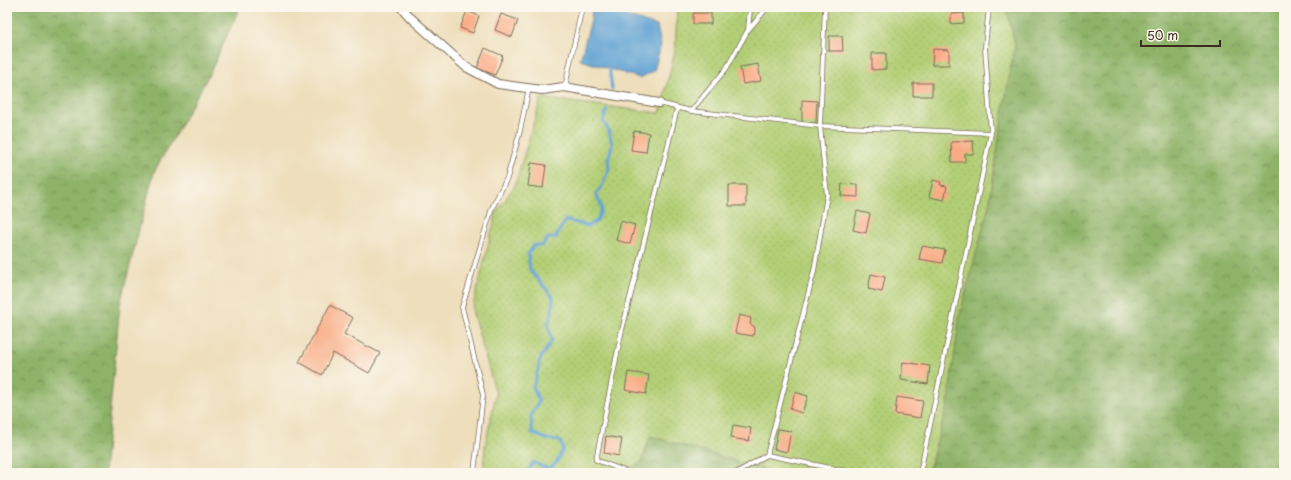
<svg xmlns="http://www.w3.org/2000/svg" width="1291" height="480" viewBox="0 0 1291 480" font-family="'Playpen Sans',sans-serif">
	<defs>
		<pattern id="forest-crowns" width="20" height="18" patternUnits="userSpaceOnUse"><rect width="20" height="18" fill="#8eb267"/><path d="M2 6a3 3 0 1 1 6 0M12 15a3 3 0 1 1 6 0" fill="none" stroke="#759154"/></pattern>
		<pattern id="garden-dots" width="8" height="8" patternUnits="userSpaceOnUse"><rect width="8" height="8" fill="#b3cf76"/><path d="M2 2h.1M6 6h.1" fill="none" stroke="#9bb266" stroke-width="1.8" stroke-linecap="round"/></pattern>
	</defs>
	<rect width="100%" height="100%" fill="#fbf7ec"/>
	<filter id="ink" filterUnits="userSpaceOnUse"><feTurbulence type="fractalNoise" baseFrequency=".025" numOctaves="2"/><feDisplacementMap in="SourceGraphic" scale="8" xChannelSelector="R" yChannelSelector="G"/><feConvolveMatrix kernelMatrix="1 2 1 2 8 2 1 2 1" color-interpolation-filters="sRGB"/></filter>
	<filter id="wash" filterUnits="userSpaceOnUse"><feTurbulence type="fractalNoise" baseFrequency=".012" numOctaves="4" result="noise"/><feDisplacementMap in="SourceGraphic" scale="16" xChannelSelector="R" yChannelSelector="G"/><feGaussianBlur stdDeviation="0.9" result="paint"/><feColorMatrix in="noise" values="0 0 0 0 0 0 0 0 0 0 0 0 0 0 0 0 0 1.4 0 .05"/><feComposite in="paint" operator="in"/></filter>
	<g filter="url(#wash)">
		<rect width="100%" height="100%" fill="#eedebb"/>
		<path fill="url(#forest-crowns)" stroke="#646e42" d="M7 7H240L210 73 154 172 120 304 104 473H7Z
			M1006 7H1284V473H928L948 402 960 313 989 205 1004 105 1015 44Z
			M650 436 778 473H616L641 463Z"/>
		<path fill="url(#garden-dots)" stroke="#777c4a" d="M675 7H1006L1015 44 1004 105 989 205 960 313 948 402 928 473H778L650 436 641 463 616 473H483L485 445 496 394 472 310 496 213 515 185 541 98 660 113 675 51 677 11Z"/>
		<path fill="#5fa1d3" stroke="#4d6678" d="M592 7H613L616 13 657 26 661 45 654 71 640 78 580 60 591 20Z"/>
		<g fill="none" stroke-linecap="round" stroke-linejoin="round">
			<path stroke="#5fa1d3" stroke-width="3" d="M609 66 612 89
				M527 473 533 462 548 469 556 463 563 449 560 441 546 439 532 433 531 415 539 401 533 388 541 357 552 341 548 325 552 313 553 297 530 270 528 254 534 245 542 246 548 238H556L559 231 566 220 588 226 597 221 602 208 596 194 602 186 609 168 608 160 612 145 609 131 603 121 607 110"/>
		</g>
		<g id="blocks">
			<path fill="#f9ab85" d="M467 11 479 16 473 33 460 28Z
				M693 13H711V24H693Z
				M964 13V23L951 24V14Z
				M501 14 518 20 512 37 495 30Z
				M829 36H842L843 51H829Z
				M485 48 503 56 495 75 477 68Z
				M933 49 949 50V65H932Z
				M872 53H886V69L872 70Z
				M758 64 761 81 743 84 740 67Z
				M913 83H932V96H913Z
				M802 100 817 101 816 123H802Z
				M634 131 649 133 646 152 631 150Z
				M973 141 974 154H965V162H952L951 142Z
				M531 163 546 165 543 188 528 186Z
				M933 180 941 182 940 185 947 186 944 200 929 197Z
				M842 184 858 185V197L841 196Z
				M729 185H746V206H729Z
				M857 211 870 214 866 233 853 230Z
				M621 221 635 225 630 244 616 240Z
				M922 246 945 250 942 263 919 259Z
				M871 274 885 277 882 292 868 289Z
				M330 305 353 318 344 334 380 353 369 373 333 353 322 375 299 362Z
				M739 315 751 318 750 324 755 327 753 336 735 333Z
				M903 362 930 366 928 384 901 380Z
				M628 372 649 375 646 394 625 390Z
				M795 392 808 396 802 413 790 409Z
				M897 397 923 401 920 418 895 414Z
				M733 425 751 428 749 441 731 438Z
				M778 429 791 431 787 452 774 449Z
				M606 436 622 439 619 456 604 453Z"/>
		</g>
	</g>
	<g filter="url(#ink)">
		<use href="#blocks" fill-opacity="0" stroke="#7a6955" stroke-width="1"/>
		<g fill="none" stroke-linecap="round" stroke-linejoin="round">
			<defs>
				<path id="lane" d="M748 30 750 9V7
					M565 87 582 7
					M659 103 691 111 820 126 991 133
					M691 111 726 69 748 30 768 7
					M767 455 814 271 827 195 820 126 825 7
					M474 473 483 395 462 307 492 208 507 178 519 135 529 88
					M630 473 596 460 621 334 677 109
					M736 473 767 455 855 473
					M920 473 991 133 985 47 989 7"/>
				<path id="street" d="M401 7 412 19 466 67 498 84 542 90 564 87 659 103"/>
			</defs>
			<use href="#lane" stroke="#7a6955" stroke-width="5.5"/>
			<use href="#street" stroke="#7a6955" stroke-width="10"/>
			<use href="#lane" stroke="#fff" stroke-width="4"/>
			<use href="#street" stroke="#fff" stroke-width="8"/>
		</g>
	</g>
	<rect width="1291" height="480" fill="none" stroke="#fbf7ec" stroke-width="24"/>
	<path d="M1141 40v6h79v-6" fill="none" stroke="#3b2a1e" stroke-width="2"/>
	<text x="1147" y="40" font-size="12" fill="#3b2a1e" stroke="#fbf7ec" stroke-width="3" paint-order="stroke">50 m</text>
</svg>
